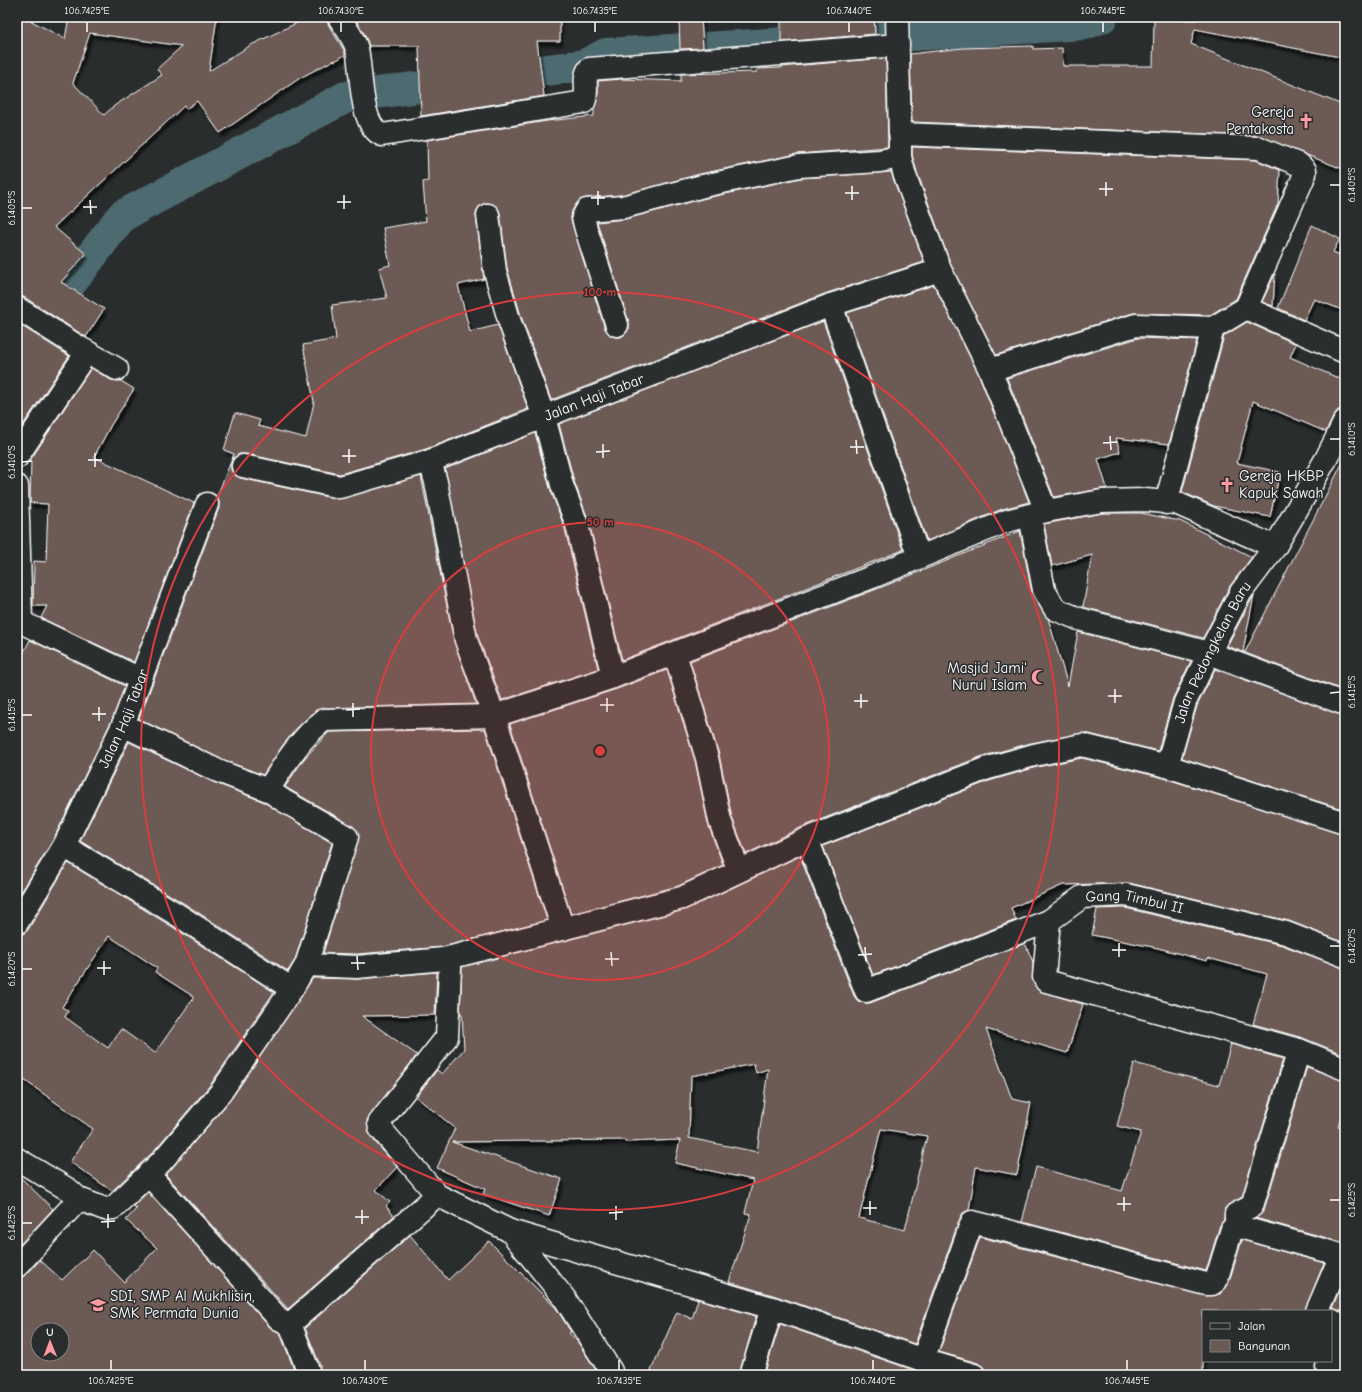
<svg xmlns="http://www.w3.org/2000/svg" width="1362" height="1392" viewBox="0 0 1362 1392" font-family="'Comic Neue',sans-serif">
	<defs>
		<filter id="shadow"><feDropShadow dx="2.5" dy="4.5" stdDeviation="1" flood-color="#0009"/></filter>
	</defs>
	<rect width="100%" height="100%" fill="#2a2d2e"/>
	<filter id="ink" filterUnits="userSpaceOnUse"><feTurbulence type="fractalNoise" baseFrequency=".025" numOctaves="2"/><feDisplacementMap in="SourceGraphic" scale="8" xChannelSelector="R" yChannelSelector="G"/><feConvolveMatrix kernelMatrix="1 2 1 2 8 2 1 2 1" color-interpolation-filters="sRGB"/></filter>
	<g filter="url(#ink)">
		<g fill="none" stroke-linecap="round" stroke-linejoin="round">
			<path stroke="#4d6b70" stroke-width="32" d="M865 38 1085 24 1102 17
				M17 304 44 318 122 216 346 97 585 65 606 54 817 41"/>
		</g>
		<path fill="#6c5a55" stroke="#fff" fill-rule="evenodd" filter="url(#shadow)" d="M24 17 65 39 69 17H217L209 71 251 45 309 17H327L328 24 345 52V55L335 61 334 60 300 78 220 133 197 101 186 109 184 106 54 227 86 254 61 282 104 309 86 337 24 297 17 296V30ZM90 33 182 46 157 69 162 75 114 106 104 115 73 83Z
			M354 17H560V41H537L544 96 421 116 419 46H369L365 35Z
			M679 17H701L703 48 680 49Z
			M781 17H874L875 34 781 42Z
			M1196 17H1345V58L1195 29 1191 44 1345 106V170L1259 136 912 122 910 54 963 48 1033 46V49L1062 48 1063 66H1153L1154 19 1196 20Z
			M886 58 888 147 797 154 700 174 621 195 586 198 576 204 572 211 571 220 605 329 609 334 615 337H621L626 333 629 328V322L597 222 626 219 706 198 801 178 891 172 924 262 827 293 551 400 521 316 507 268 500 213 498 208 493 204 486 203 481 205 477 210 476 216 484 279 458 285 470 332 498 325 528 409 426 449 340 474 246 454H239L234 458 231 464V470L235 475 240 478 337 499 421 476 454 642 476 704 323 708 316 710 298 727 283 745 263 775 223 760 139 719 219 508V502L217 496 234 454 224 450 235 413 260 420 258 426 306 438 314 402 303 345 336 339 332 305 387 298 379 268 390 265 383 228 426 221 423 182 428 181 427 140 547 121 594 116V109L598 96V81L622 79 681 81V74L757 72V69L781 68V67Z
			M912 147 1256 160 1280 170 1278 204 1236 299 1210 315 1133 313 996 355 951 265 917 172 912 155Z
			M1312 225 1340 239 1333 252 1345 257V311L1314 299 1304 320 1278 308Z
			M1275 274 1273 306 1262 302Z
			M934 285 979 375 1029 502 1002 509 927 541 847 313Z
			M823 321 903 550 622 660 589 522 574 481 559 424Z
			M1247 322 1296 344 1290 357 1345 381V409L1338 410 1334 415 1326 432 1253 401 1237 463 1280 472 1270 517 1214 506 1182 492 1224 336Z
			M17 323 69 356 17 434Z
			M1138 338 1197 340 1169 444 1116 438 1120 452 1098 459 1107 488 1054 497 1007 378Z
			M91 368 111 380 121 381 134 389 111 425 94 457 194 503 134 662 41 618 47 606H33L34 561 46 562 48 504 30 503 31 459Z
			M535 433 550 488 565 529 598 669 502 700 478 637 445 469Z
			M1345 458V691L1227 646 1254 595 1243 651 1245 652Z
			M1103 513H1141L1180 521 1252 557 1230 586 1203 638 1083 607 1092 555 1052 566 1044 524Z
			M1020 531 1032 593 1048 618 1068 686 1078 632 1191 661 1173 698 1158 751 1085 733 1031 743 980 757 802 827 746 854 732 817 719 754 690 661 877 589Z
			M30 640 125 686 112 720 53 840 17 899V665Z
			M1215 669 1345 716V810L1182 758 1197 706Z
			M667 670 695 761 708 824 723 865 678 886 571 914 510 724 617 689Z
			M485 729 547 920 442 947 357 954 323 953 359 836 353 826 285 787 303 760 329 732Z
			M129 742 213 782 262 801 332 843 295 960 288 971 185 904 80 841Z
			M1082 758 1164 778 1345 835V943L1289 921 1129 883 1063 885 1011 908 1016 920 873 975 823 846 989 781 1037 767Z
			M800 856 854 996 858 1001 864 1003H870L1025 943 1033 962V982L1038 990 1083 1004 1067 1053 986 1029 1012 1099 1031 1103 1017 1175 976 1167 969 1210 963 1213 960 1218 915 1344 776 1296 729 1282 751 1214 745 1213 753 1180 675 1163 680 1140 625 1142V1140L452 1142 562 1179 549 1216 483 1194 485 1189 437 1168 455 1128 416 1097 437 1070 442 1074 464 1049 462 1014H460L462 967 685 910ZM754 1064 756 1073 768 1069 757 1152 689 1138 691 1076ZM881 1129 927 1136 905 1230 859 1218Z
			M68 863 171 926 274 992 211 1084 152 1153 112 1191 70 1162 93 1129 17 1075V935L23 934 28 930ZM109 936 157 968 155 972 194 997 155 1053 121 1029 108 1048 65 1017 68 1011 62 1007Z
			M1125 908 1282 945 1345 968V1055L1303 1038 1253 1024 1267 974 1208 958 1207 961 1158 948 1092 935 1097 909Z
			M437 972 435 1015 362 1016 417 1055 367 1120 370 1136 397 1167 376 1190 390 1202 386 1206 394 1216 288 1309 166 1175 231 1099 313 978 358 979Z
			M1231 1044 1283 1059 1242 1197 1225 1208 1224 1220 1220 1225 1206 1271 1022 1222 1036 1167 1122 1191 1141 1132 1117 1126 1134 1063 1219 1085Z
			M1307 1067 1345 1081V1107L1338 1126 1345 1129V1243L1255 1218 1261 1214 1264 1210Z
			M17 1174 53 1209 17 1248Z
			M148 1192 270 1327 280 1333 294 1369 293 1375H17V1278L26 1275 40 1260 62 1280 93 1250 124 1282 157 1248 126 1220 137 1208 133 1206ZM38 1330H62V1354H38Z
			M410 1235 448 1280 489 1241 556 1308 571 1332 569 1333 577 1341 596 1370 595 1375H319L320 1365 305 1328Z
			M980 1237 1206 1296 1220 1294 1228 1285 1242 1240 1324 1263 1305 1311H1203V1375H986L983 1367 978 1363 939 1352Z
			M1345 1277V1311H1340L1332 1308Z
			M698 1299 756 1316 739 1375H649L677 1312 692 1319Z
			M780 1324 919 1372 930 1375H764Z"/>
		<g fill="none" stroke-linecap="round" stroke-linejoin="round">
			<defs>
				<g id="minor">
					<path d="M339 17C345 27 354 38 357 49 362 71 359 125 382 135L584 102C589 92 582 79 589 69L898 45"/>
					<path d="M897 17 900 134 1259 148 1300 165 1305 170V174L1246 308 1345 352"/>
					<path d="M900 143V157L905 176 940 270 990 370 1046 511"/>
					<path d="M488 215 495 271 509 320 544 417 562 485 577 525 613 677"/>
					<path d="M831 305 919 557"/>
					<path d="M17 308 77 346 117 369"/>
					<path d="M617 325 586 229 583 217 587 210 623 207 703 186 799 166 880 161 900 157"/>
					<path d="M990 370 1136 325 1213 328 1246 308"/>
					<path d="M17 457 87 352"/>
					<path d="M430 461 436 482 466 640 494 716 563 929"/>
					<path id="s1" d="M243 466 340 487 430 461 831 305 940 270"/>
					<path d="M17 486 21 622 140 679"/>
					<path d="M1166 503 1213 328"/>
					<path d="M1030 516 1044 590 1055 609 1079 619 1209 653 1345 704"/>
					<path d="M675 654 707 758 720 821 739 871"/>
					<path d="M123 725 218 771 268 790C284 765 300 738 324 720L494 716 613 677 872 577 1007 521 1046 511 1102 501 1145 500 1176 503 1275 547"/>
					<path id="s2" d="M1167 766 1185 702 1209 653 1241 592 1275 547 1326 459 1345 421"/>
					<path id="s3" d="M807 839 866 991 1049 921 1082 897 1126 895 1286 933 1345 956"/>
					<path d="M64 846 178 915 292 989"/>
					<path d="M1049 921 1044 977 1046 981 1299 1050 1345 1069"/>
					<path id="s4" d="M17 923 64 846 123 725 207 504"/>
					<path d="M444 959 450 967 447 1037 379 1123 380 1128 437 1195 510 1231 772 1308 923 1360 974 1375"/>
					<path d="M306 965 357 967 444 959 682 898 807 839 985 769 1034 755 1082 745 1167 766 1345 823"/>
					<path d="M17 1159 69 1190 79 1199 105 1209 113 1208 161 1162 221 1092 292 989 306 965 347 837 284 801 268 790"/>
					<path d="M148 1174 279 1319 290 1324"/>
					<path d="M1236 1226V1214L1252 1206 1299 1050"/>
					<path d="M510 1231 565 1299 611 1371 607 1375"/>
					<path d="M17 1266 79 1199"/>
					<path d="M1317 1311 1341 1255"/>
					<path d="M1331 1320 1342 1327 1331 1356"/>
					<path d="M923 1360 972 1222C1051 1241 1128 1264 1206 1284H1212L1216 1281 1232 1229 1236 1226 1345 1256"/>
					<path d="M1327 1367 1345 1374"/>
					<path d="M305 1375 308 1370 290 1324 437 1195"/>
					<path d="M751 1375 772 1308"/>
				</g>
			</defs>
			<use href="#minor" stroke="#fff" stroke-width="25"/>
			<use href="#minor" stroke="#2a2d2e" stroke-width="22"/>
		</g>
	</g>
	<path fill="none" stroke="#fff" stroke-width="1.5" d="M87 22V32M341 22V32M595 22V32M849 22V32M1103 22V32M1106 182V196M1330 185H1340M852 186V200M1099 189H1113M598 191V205M845 193H859M344 195V209M591 198H605M90 200 91 214M337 202H351M83 207H97M22 208H32M1110 436 1111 450M1330 439H1340M856 440 857 454M1103 443 1117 442M603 444V458M850 447H864M349 449V463M596 452 610 451M95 453V467M342 456H356M88 460H102M22 462 32 461M1115 689V703M1330 693 1340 692M861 694V708M1108 696H1122M607 698V712M854 701H868M353 703V717M600 705H614M99 707V721M346 710 360 709M92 714H106M22 715H32M1119 943V957M1330 946H1340M865 947 866 961M1112 950H1126M611 952 612 966M858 955 872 954M357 956 358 970M605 959H619M104 961V975M351 963H365M97 968H111M22 969H32M1124 1197V1211M1330 1200H1340M870 1201V1215M1117 1204H1131M616 1206V1220M863 1208H877M362 1210V1224M609 1213 623 1212M108 1214V1228M355 1217H369M101 1222 115 1221M22 1223H32M111 1360V1370M365 1360V1370M619 1360V1370M873 1360V1370M1127 1360V1370"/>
	<circle cx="600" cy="751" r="229" fill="#da3e3e" fill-opacity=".12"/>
	<g fill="none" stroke="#da3e3e" stroke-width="2">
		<circle cx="600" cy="751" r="229"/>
		<circle cx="600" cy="751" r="459"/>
	</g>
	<defs>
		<symbol id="church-bare" viewBox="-9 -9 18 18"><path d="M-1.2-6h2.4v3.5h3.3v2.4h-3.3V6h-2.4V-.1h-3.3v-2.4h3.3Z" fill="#ff9aa2" stroke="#2a2d2e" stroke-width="2.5" paint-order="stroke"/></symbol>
		<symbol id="mosque-bare" viewBox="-9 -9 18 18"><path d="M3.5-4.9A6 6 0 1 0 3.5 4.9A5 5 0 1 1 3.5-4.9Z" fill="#ff9aa2" stroke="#2a2d2e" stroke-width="2.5" paint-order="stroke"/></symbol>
		<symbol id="school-bare" viewBox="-9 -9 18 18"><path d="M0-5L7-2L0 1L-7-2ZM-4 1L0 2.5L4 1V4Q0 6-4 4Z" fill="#ff9aa2" stroke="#2a2d2e" stroke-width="2.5" paint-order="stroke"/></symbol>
	</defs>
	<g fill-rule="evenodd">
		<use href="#church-bare" x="1295" y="110" width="22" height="22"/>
		<use href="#church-bare" x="1216" y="474" width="22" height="22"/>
		<use href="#mosque-bare" x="1028" y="666" width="22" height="22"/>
		<use href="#school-bare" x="87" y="1294" width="22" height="22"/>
	</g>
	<g text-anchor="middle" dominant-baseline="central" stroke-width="3" stroke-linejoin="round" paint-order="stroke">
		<g font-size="15" fill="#fff" stroke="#2a2d2e" text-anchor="end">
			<text x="1294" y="112">Gereja<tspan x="1294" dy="17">Pentakosta</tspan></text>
			<text x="1239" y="476" text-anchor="start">Gereja HKBP<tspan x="1239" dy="17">Kapuk Sawah</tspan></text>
			<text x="1027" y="668">Masjid Jami'<tspan x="1027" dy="17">Nurul Islam</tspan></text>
			<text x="110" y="1296" text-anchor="start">SDI, SMP Al Mukhlisin,<tspan x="110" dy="17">SMK Permata Dunia</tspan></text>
		</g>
		<g font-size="15" fill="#fff" stroke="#2a2d2e">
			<text stroke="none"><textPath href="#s1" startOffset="369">Jalan Haji Tabar</textPath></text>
			<text stroke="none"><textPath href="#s2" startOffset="123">Jalan Pedongkelan Baru</textPath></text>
			<text stroke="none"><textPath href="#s4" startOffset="231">Jalan Haji Tabar</textPath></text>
			<text stroke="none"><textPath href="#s3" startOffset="453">Gang Timbul II</textPath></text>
		</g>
	</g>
	<circle cx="600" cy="751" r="6" fill="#da3e3e" stroke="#2a2d2e" stroke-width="2"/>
	<g font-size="12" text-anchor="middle" font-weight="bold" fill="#da3e3e" stroke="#2a2d2e" stroke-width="3" stroke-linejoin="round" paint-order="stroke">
		<text x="600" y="296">100 m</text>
		<text x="600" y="526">50 m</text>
	</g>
	<rect width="1362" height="1392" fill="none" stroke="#2a2d2e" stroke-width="44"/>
	<rect x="1202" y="1310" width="130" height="52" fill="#2a2d2e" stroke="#7f8182"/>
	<rect x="1210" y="1323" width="20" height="6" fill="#2a2d2e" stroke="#7f8182"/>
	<text x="1238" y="1330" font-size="12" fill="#ffffff">Jalan</text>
	<rect x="1210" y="1340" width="20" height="12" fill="#6c5a55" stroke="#7f8182"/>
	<text x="1238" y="1350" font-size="12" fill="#ffffff">Bangunan</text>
	<g transform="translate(50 1342) rotate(359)"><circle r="19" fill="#2a2d2e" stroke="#7f8182"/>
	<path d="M0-3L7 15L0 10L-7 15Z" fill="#ff9aa2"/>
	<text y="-6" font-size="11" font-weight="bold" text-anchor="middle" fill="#ffffff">U</text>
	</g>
	<rect x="22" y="22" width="1318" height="1348" fill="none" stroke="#fff" stroke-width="1.5"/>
	<g font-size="10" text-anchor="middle" fill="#fff">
		<text x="87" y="14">106.7425°E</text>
		<text x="341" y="14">106.7430°E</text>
		<text x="595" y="14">106.7435°E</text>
		<text x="849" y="14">106.7440°E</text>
		<text x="1103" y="14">106.7445°E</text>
		<text transform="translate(1351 185) rotate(-90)" y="4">6.1405°S</text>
		<text transform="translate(11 208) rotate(-90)" y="4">6.1405°S</text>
		<text transform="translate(1351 439) rotate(-90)" y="4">6.1410°S</text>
		<text transform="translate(11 462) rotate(-90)" y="4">6.1410°S</text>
		<text transform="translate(1351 692) rotate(-90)" y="4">6.1415°S</text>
		<text transform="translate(11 715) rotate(-90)" y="4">6.1415°S</text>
		<text transform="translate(1351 946) rotate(-90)" y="4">6.1420°S</text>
		<text transform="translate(11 969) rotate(-90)" y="4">6.1420°S</text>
		<text transform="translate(1351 1200) rotate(-90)" y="4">6.1425°S</text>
		<text transform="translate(11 1223) rotate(-90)" y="4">6.1425°S</text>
		<text x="111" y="1384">106.7425°E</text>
		<text x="365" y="1384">106.7430°E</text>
		<text x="619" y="1384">106.7435°E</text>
		<text x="873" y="1384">106.7440°E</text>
		<text x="1127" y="1384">106.7445°E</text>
	</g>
</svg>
